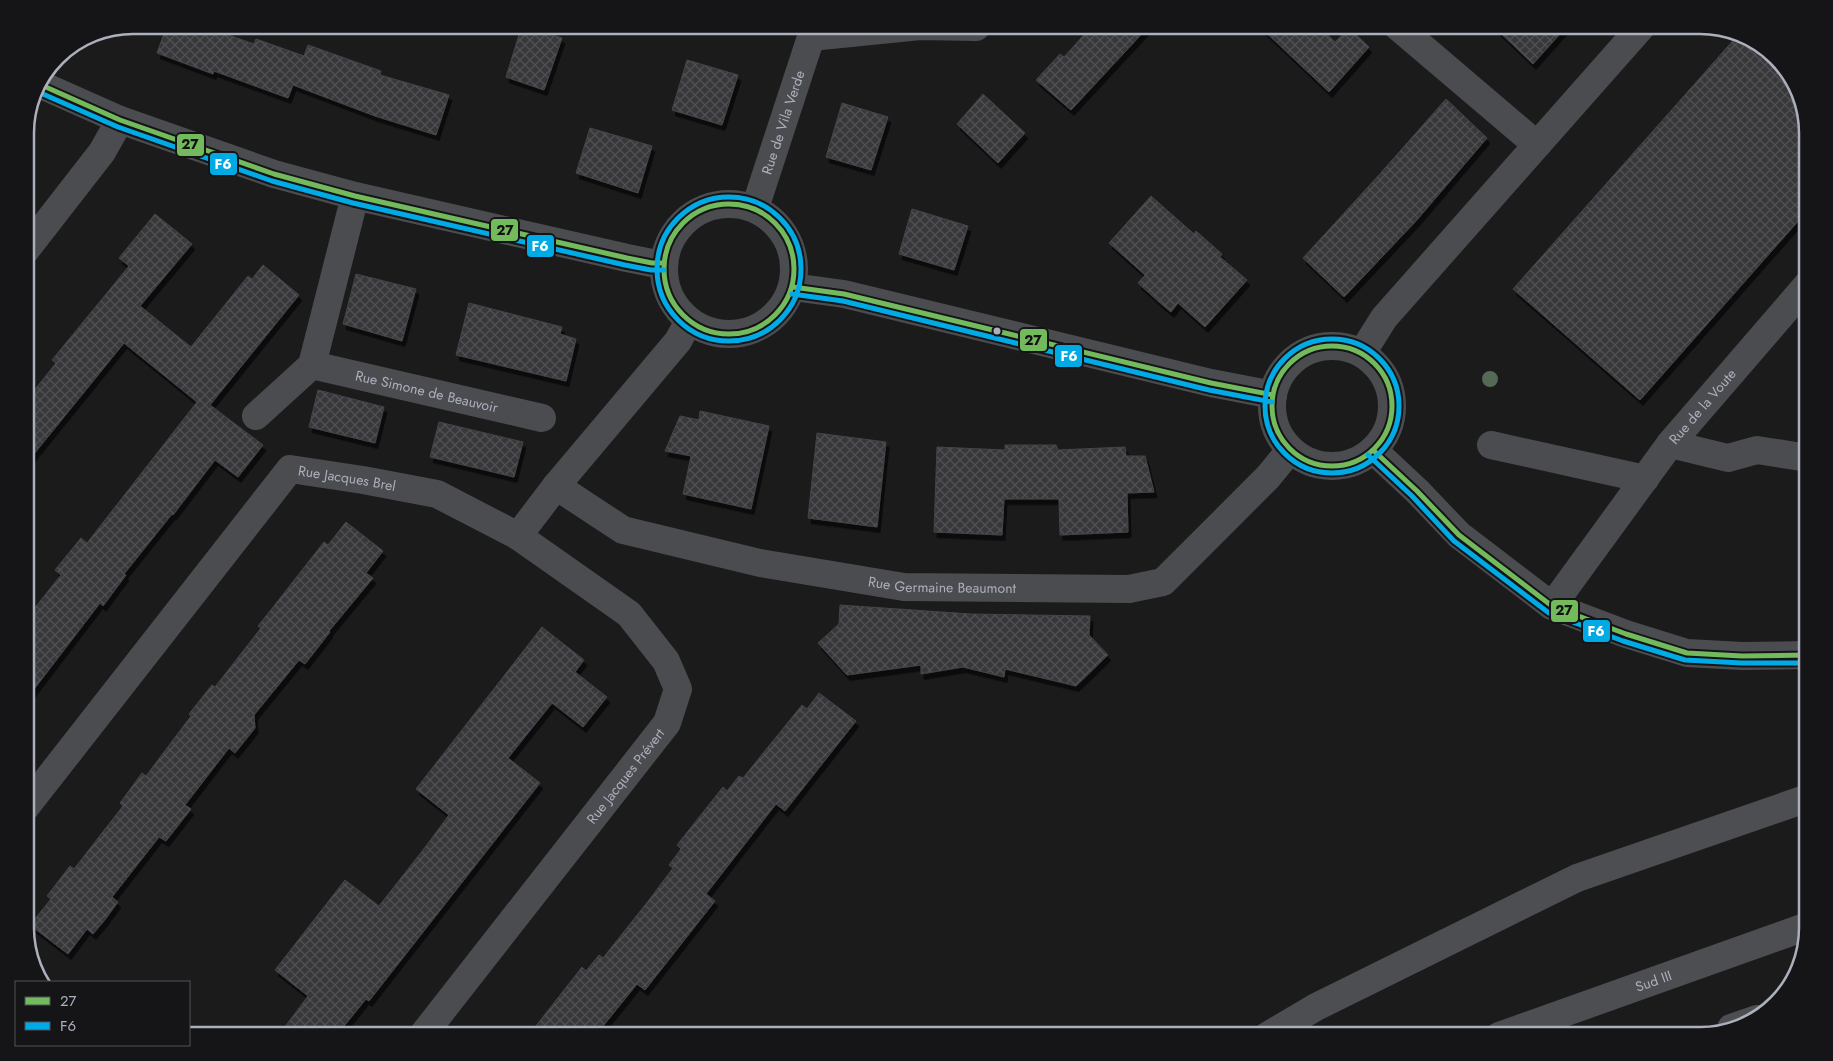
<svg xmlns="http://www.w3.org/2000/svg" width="1833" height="1061" viewBox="0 0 1833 1061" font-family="Jost,sans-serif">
	<defs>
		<pattern id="building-cross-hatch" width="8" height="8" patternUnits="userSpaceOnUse" patternTransform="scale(1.25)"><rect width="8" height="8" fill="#37373a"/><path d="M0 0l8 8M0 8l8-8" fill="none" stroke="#515155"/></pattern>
		<filter id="shadow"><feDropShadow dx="3" dy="5.5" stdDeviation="0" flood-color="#0009"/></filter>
	</defs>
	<rect width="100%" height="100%" fill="#1b1b1c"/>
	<path fill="url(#building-cross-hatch)" stroke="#444548" filter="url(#shadow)" d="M167 25H199L254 44 256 39 304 56 308 45 381 71 380 75 449 95 436 135 375 116 293 85 288 98 214 71 213 74 157 53Z
		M522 25 562 38 544 90 506 77Z
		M1093 25H1150L1071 110 1036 80 1060 54 1064 57Z
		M1258 25H1318L1335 42 1349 28 1369 47 1329 92Z
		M1492 25H1568L1533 64Z
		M1738 35 1754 39 1790 73 1808 126V210L1640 400 1513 289Z
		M687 60 738 75 722 125 672 110Z
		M983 94 1025 133 998 163 957 124Z
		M1446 99 1487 138 1416 221 1344 297 1303 258 1378 176Z
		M842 103 888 117 871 170 826 157Z
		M590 128 652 146 638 193 576 173Z
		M1151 196 1194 234 1196 231 1222 254 1220 257 1247 280 1205 327 1178 303 1171 312 1159 302 1138 283 1145 275 1109 243Z
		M912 209 968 226 954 270 899 254Z
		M155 214 192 244 140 306 191 347 248 276 252 279 263 265 299 295 210 405 263 445 238 477 215 460 173 515 172 514 124 574 126 575 103 606 100 603 25 701V620L61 575 55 570 81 538 87 543 197 402 124 343 25 465V402L56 363 52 360 129 266 119 258Z
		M356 274 416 289 402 341 343 324Z
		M469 303 562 327 560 334 576 339 566 381 456 355Z
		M318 390 384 407 375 443 309 427Z
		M700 411 769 426 751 509 683 494 691 456 665 451 680 416 699 420Z
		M439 422 523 442 514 477 430 457Z
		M817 433 886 442 877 527 808 518Z
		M1005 445H1056L1058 450 1125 447 1126 456H1145L1154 492 1127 493 1128 532 1060 535 1059 499H1004L1002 535 934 532 937 447 1005 450Z
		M346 522 383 551 366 573 373 578 329 631 330 632 305 664 299 660 254 715 255 728 235 753 229 748 185 805 191 809 166 841 159 837 112 897 118 902 104 921 93 934 87 929 68 954 30 925 51 899 47 896 70 866 74 869 123 806 120 803 142 773 146 776 191 716 189 714 212 685 215 687 261 628 258 626 270 611 324 542 328 545Z
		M840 605 971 614 1090 616 1089 635 1108 655 1076 686 1005 669 1004 677 963 667 921 674V665L847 675 818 643 839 624Z
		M542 627 584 660 575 672 607 697 583 727 552 703 508 758 540 783 369 1001 366 999 336 1036H278L308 996 275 970 345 880 379 906 423 850 449 815 416 789Z
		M819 693 856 721 785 811 776 804 706 894 715 901 645 990 637 984 595 1036H528L582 967 586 971 599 955 603 958 649 900 673 868 669 865 681 849 677 845 723 787 727 791 739 776 743 778 802 705 807 709Z"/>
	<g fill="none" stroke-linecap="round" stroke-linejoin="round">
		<g stroke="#4b4c4f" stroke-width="28">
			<path d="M1396 25 1537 145"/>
			<path d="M811 37 920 26 976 27 978 25"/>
			<path d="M39 84 120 120 274 174 355 196 627 258 652 263H664"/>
			<path id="s1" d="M355 196 312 365 542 418"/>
			<circle cx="729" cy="269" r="65"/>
			<path id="s2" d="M755 208 811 37"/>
			<path d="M25 251 102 152 120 120"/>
			<path d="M793 287 844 294 1211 383 1273 395"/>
			<circle cx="1332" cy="406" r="60"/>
			<path d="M1362 353 1384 318 1643 25"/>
			<path d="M256 416 312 365"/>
			<path d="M1670 444 1728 458 1757 450 1808 458"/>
			<path d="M1491 445 1645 479"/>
			<path d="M1373 450 1417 491 1459 535 1552 606 1626 634 1687 653 1742 656 1808 655"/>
			<path id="s3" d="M556 486 623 530 760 563 904 587 1129 589 1163 582 1268 477 1290 450"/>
			<path id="s4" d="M1552 606 1670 444 1808 284"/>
			<path id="s5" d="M25 808 290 469 363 480 437 494 518 536 556 486 678 341 689 321"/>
			<path id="s6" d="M422 1036 667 723 678 689 666 661 629 614 518 536"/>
		</g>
		<g stroke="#4d4e52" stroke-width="28">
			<path d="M1731 1028 1757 1019"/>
			<path d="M1267 1036 1316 1007 1577 878 1808 798"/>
			<path id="s7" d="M1499 1036 1808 926"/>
		</g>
		<defs>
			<path id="bus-1" d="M39 84 120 120 274 174 355 196 627 258 652 263H664
				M664 269a65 65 0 1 1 130 0a65 65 0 1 1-130 0Z
				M793 287 844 294 1211 383 1273 395
				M1272 406a60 60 0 1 1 120 0a60 60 0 1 1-120 0Z
				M1373 450 1417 491 1459 535 1552 606 1626 634 1687 653 1742 656 1808 655"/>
			<path id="bus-2" d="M36 91 118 127 272 181 353 203 625 265 651 270H664
				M657 269a72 72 0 1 1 144 0a72 72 0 1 1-144 0Z
				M792 294 843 301 1209 390 1272 402
				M1265 406a67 67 0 1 1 134 0a67 67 0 1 1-134 0Z
				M1368 455 1412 496 1454 541 1549 613 1623 641 1685 660 1742 663H1808"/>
		</defs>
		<use href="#bus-1" stroke="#151518" stroke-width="9"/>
		<use href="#bus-2" stroke="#151518" stroke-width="9"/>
		<use href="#bus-1" stroke="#73ba5c" stroke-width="5"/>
		<use href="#bus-2" stroke="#00abe5" stroke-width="5"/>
	</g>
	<circle fill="#546956" cx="1490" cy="379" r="8"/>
	<circle fill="#acb0bd" stroke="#151518" stroke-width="2" cx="997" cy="331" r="4.5"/>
	<g text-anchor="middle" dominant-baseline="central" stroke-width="4" stroke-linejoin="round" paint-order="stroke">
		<g font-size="14" fill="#acb0bd" stroke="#151518">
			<text stroke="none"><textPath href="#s2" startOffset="90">Rue de Vila Verde</textPath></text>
			<text stroke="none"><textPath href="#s1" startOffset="292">Rue Simone de Beauvoir</textPath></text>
			<text stroke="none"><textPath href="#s4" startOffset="250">Rue de la Voute</textPath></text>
			<text stroke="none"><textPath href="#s5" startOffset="488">Rue Jacques Brel</textPath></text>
			<text stroke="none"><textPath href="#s3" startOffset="405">Rue Germaine Beaumont</textPath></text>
			<text stroke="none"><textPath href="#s6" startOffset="330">Rue Jacques Prévert</textPath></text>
			<text stroke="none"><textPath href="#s7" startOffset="164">Sud III</textPath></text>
		</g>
	</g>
	<path d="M0 0H1833V1061H0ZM133 34H1700A99 99 0 0 1 1799 133V928A99 99 0 0 1 1700 1027H133A99 99 0 0 1 34 928V133A99 99 0 0 1 133 34Z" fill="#151518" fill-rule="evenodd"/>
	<path fill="none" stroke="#acb0bd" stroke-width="2.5" d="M133 34H1700A99 99 0 0 1 1799 133V928A99 99 0 0 1 1700 1027H133A99 99 0 0 1 34 928V133A99 99 0 0 1 133 34Z"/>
	<g stroke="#151518" stroke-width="2">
		<rect x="176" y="133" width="29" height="24" rx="5" fill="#73ba5c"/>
		<rect x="209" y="152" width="29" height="24" rx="5" fill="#00abe5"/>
		<rect x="490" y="218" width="29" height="24" rx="5" fill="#73ba5c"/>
		<rect x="526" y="234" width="29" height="24" rx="5" fill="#00abe5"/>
		<rect x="1019" y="328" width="29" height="24" rx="5" fill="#73ba5c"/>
		<rect x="1054" y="344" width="29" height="24" rx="5" fill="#00abe5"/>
		<rect x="1550" y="599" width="29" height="24" rx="5" fill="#73ba5c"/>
		<rect x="1582" y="619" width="29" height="24" rx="5" fill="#00abe5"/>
	</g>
	<g font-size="14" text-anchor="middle" font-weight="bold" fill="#fff">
		<text x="223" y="169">F6</text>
		<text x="540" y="251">F6</text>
		<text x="1069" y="361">F6</text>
		<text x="1596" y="636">F6</text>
	</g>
	<g font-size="14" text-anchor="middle" font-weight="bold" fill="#111">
		<text x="190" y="149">27</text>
		<text x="505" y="235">27</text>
		<text x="1033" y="345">27</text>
		<text x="1564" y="615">27</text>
	</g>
	<rect x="15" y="981" width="175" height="65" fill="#151518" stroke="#51535a"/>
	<rect x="25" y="997" width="25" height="8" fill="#73ba5c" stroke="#51535a"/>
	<text x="60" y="1006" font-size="15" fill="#acb0bd">27</text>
	<rect x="25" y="1022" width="25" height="8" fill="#00abe5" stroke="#51535a"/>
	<text x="60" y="1031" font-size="15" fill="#acb0bd">F6</text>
</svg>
